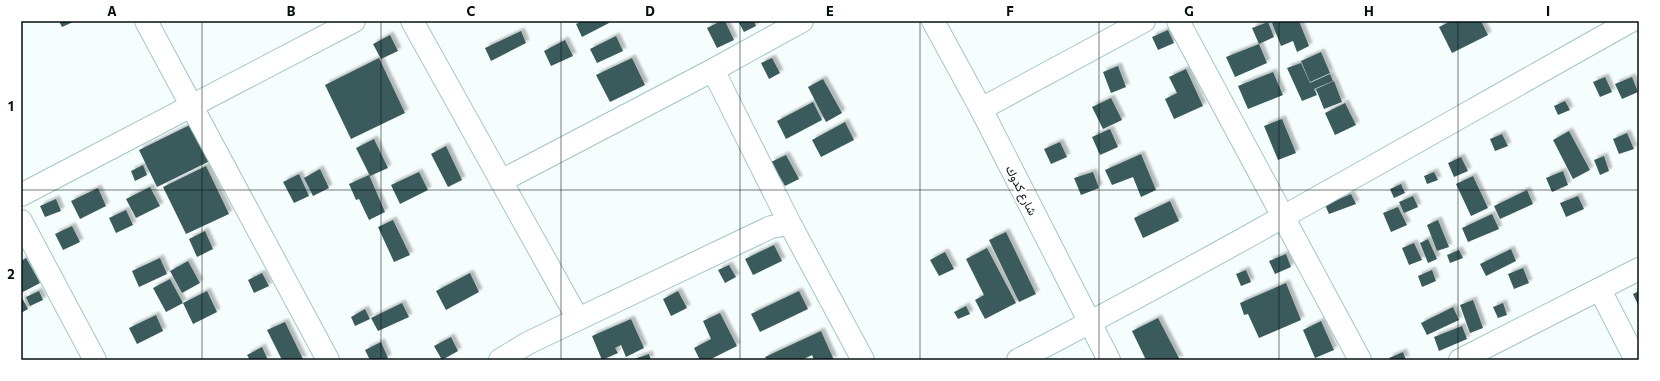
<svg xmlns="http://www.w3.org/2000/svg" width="1660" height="381" viewBox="0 0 1660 381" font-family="Commissioner,Vazirmatn,sans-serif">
	<defs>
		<filter id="shadow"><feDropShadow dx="3.5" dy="-3.5" stdDeviation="1" flood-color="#0004"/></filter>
	</defs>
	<rect width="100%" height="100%" fill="#f6fdfd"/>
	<path fill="#3a5a5b" filter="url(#shadow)" d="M59 21H75L62 27Z
		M582 21H608L609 23 582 37 576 24Z
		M721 21H725L734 40 717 48 707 28Z
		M738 21H754L756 26 744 32Z
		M1277 21H1299L1309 46 1297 52 1293 41 1281 46 1272 23Z
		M1451 21H1481L1488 35 1452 53 1439 27Z
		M1268 22 1274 37 1259 44 1252 28Z
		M1168 30 1174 43 1158 50 1152 37Z
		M521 31 526 43 491 61 485 48Z
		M390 35 398 51 381 59 373 44Z
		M616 36 623 51 597 63 590 49Z
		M565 40 573 56 551 66 544 51Z
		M1259 44 1267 63 1235 77 1226 57Z
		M1321 52 1330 73 1310 82 1301 61Z
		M379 58 405 113 351 139 325 85Z
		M632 58 645 85 610 102 596 75Z
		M772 58 780 73 769 79 761 63Z
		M1301 63 1310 83 1330 74 1333 81 1314 89 1317 95 1302 101 1287 68Z
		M1118 66 1126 87 1111 93 1103 72Z
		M1186 69 1203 106 1174 119 1165 99 1177 93 1169 77Z
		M1273 72 1283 95 1248 109 1238 86Z
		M1605 77 1612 92 1600 97 1593 82Z
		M1632 77 1638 92 1622 99 1615 84Z
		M823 79 842 113 826 122 808 87Z
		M1334 81 1342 102 1324 109 1316 89Z
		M1111 98 1122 120 1103 129 1092 107Z
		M1565 101 1570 110 1558 115 1554 106Z
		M813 102 822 120 786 139 777 121Z
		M1345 103 1356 125 1335 135 1325 113Z
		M1282 119 1296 153 1278 160 1264 126Z
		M196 122 214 159 157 187 139 150Z
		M845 122 854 140 821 157 812 140Z
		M1110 129 1118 147 1100 155 1092 137Z
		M1569 131 1590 170 1573 179 1553 140Z
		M1627 133 1634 149 1619 154 1613 139Z
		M1502 134 1508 146 1495 151 1490 139Z
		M374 139 388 168 370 176 356 148Z
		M1060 142 1067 157 1051 164 1044 149Z
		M446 146 462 180 448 187 431 154Z
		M1141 154 1156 190 1141 197 1133 177 1112 185 1105 170Z
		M786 155 799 179 785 186 771 162Z
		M1604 156 1609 171 1600 175 1594 160Z
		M1461 157 1468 171 1454 177 1448 163Z
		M143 165 147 175 135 181 131 171Z
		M206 166 229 214 186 234 163 187Z
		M320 169 329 188 313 196 304 178Z
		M1563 171 1568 185 1552 192 1546 178Z
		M419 172 428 190 400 204 391 185Z
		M1093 172 1099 188 1081 195 1074 178Z
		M1434 172 1438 180 1427 184 1424 176Z
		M299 174 309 196 294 203 283 182Z
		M369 175 385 212 369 220 359 199 356 200 349 184Z
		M1473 176 1488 208 1471 216 1456 184Z
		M1401 184 1405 193 1394 198 1390 189Z
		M150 187 160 206 136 218 126 199Z
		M98 188 106 206 80 219 71 201Z
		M1527 190 1533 204 1500 219 1494 206Z
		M1351 194 1356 204 1329 214 1325 205Z
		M1413 196 1418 207 1404 213 1399 202Z
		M1578 196 1584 209 1566 217 1560 203Z
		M56 199 61 211 45 217 40 206Z
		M1170 201 1179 221 1143 238 1134 218Z
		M1398 207 1407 225 1391 232 1383 213Z
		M126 210 133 225 116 233 109 218Z
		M1492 214 1499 229 1468 242 1462 228Z
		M393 220 410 255 394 262 378 227Z
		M1438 220 1449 247 1437 251 1427 225Z
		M72 226 80 242 63 250 55 234Z
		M205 231 213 249 197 257 189 239Z
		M1006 232 1036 294 1019 302 989 240Z
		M1428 239 1437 259 1428 263 1420 243Z
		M1414 243 1422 260 1409 265 1402 248Z
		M774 245 782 261 753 275 745 259Z
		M987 248 1016 303 985 319 975 300 984 295 966 259Z
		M1511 249 1516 261 1486 276 1480 264Z
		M1459 250 1463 258 1450 263 1447 255Z
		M945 252 954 269 939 276 930 260Z
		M1286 254 1291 267 1275 274 1269 261Z
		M26 258 40 283 21 293V261Z
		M160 258 167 274 139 287 132 271Z
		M188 261 200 283 182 293 170 271Z
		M729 265 736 277 725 283 718 270Z
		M1523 268 1529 283 1514 289 1508 274Z
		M1246 270 1251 282 1241 286 1236 274Z
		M1432 270 1436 281 1422 287 1418 276Z
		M262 273 269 286 254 293 248 280Z
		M470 273 479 292 446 310 436 291Z
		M170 279 183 303 207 291 217 312 193 324 183 303 166 312 153 288Z
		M1286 283 1301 320 1259 338 1248 314 1244 315 1240 303Z
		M39 291 43 300 30 306 26 297Z
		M678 291 687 308 671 316 663 299Z
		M799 291 808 309 760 332 751 314Z
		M1639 291V307L1633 294Z
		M21 296 28 309 21 313Z
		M1473 300 1483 328 1470 333 1460 305Z
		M402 303 409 317 378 331 371 318Z
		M1503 303 1507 315 1498 318 1493 307Z
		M966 306 970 314 958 319 954 312Z
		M1453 307 1459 320 1427 335 1421 323Z
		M365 309 370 319 355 326 351 317Z
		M720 313 737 346 709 360H700L694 348 711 339 703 321Z
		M156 315 163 331 137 344 129 328Z
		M1158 318 1180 360H1146L1132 331Z
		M631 319 644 348 626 357 621 345 615 348 618 353 602 360 592 336Z
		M1321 321 1334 350 1315 358 1303 330Z
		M285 322 302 357 304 360H282L267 330Z
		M1462 326 1467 339 1439 351 1434 337Z
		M821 331 834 360H814L812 355 802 360H767L765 357Z
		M451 337 458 351 442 360 434 346Z
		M381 342 388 358 384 360H370L365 350Z
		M262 347 268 360H250L247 355Z
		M1403 352 1406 360H1390L1389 358Z
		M649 354 651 360H631Z"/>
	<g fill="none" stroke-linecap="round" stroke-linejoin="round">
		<defs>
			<path id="street" d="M146 21 328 360
				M412 21 578 319
				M1178 21 1360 360
				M713 70 790 224
				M981 109 1144 21
				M501 181 713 70 802 21
				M21 195 354 21
				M21 221 95 360
				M1600 290 1636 360
				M500 360 528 343 771 227 790 224 863 360
				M1018 360C1225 253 1427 135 1631 21
				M1460 360 1639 269"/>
			<path id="secondary" d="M933 21 981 109 1109 360"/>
		</defs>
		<use href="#street" stroke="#a3c6c7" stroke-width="24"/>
		<use href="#secondary" stroke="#a3c6c7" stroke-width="24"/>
		<use href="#street" stroke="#fff" stroke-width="22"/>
		<use href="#secondary" stroke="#fff" stroke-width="22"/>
	</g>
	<path fill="none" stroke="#040f10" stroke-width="1" stroke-opacity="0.55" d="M202 21V360M381 21V360M561 21V360M740 21V360M920 21V360M1099 21V360M1279 21V360M1458 21V360M21 190H1639"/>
	<g text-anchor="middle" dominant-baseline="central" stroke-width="4" stroke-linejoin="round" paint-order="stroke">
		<g font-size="12" fill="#040f10" stroke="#fff">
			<text transform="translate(1022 190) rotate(63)">شارع كدوك</text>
		</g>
	</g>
	<rect width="1660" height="381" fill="none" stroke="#ffffff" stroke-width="44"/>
	<rect x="22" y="22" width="1616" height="337" fill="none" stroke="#040f10" stroke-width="1.5"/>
	<g font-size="13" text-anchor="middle" font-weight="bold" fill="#040f10">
		<text x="112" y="16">A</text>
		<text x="291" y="16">B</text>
		<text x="471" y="16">C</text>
		<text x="650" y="16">D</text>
		<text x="830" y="16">E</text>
		<text x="1010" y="16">F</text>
		<text x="1189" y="16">G</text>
		<text x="1369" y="16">H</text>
		<text x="1548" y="16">I</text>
		<text x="11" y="111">1</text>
		<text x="11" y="279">2</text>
	</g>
</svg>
